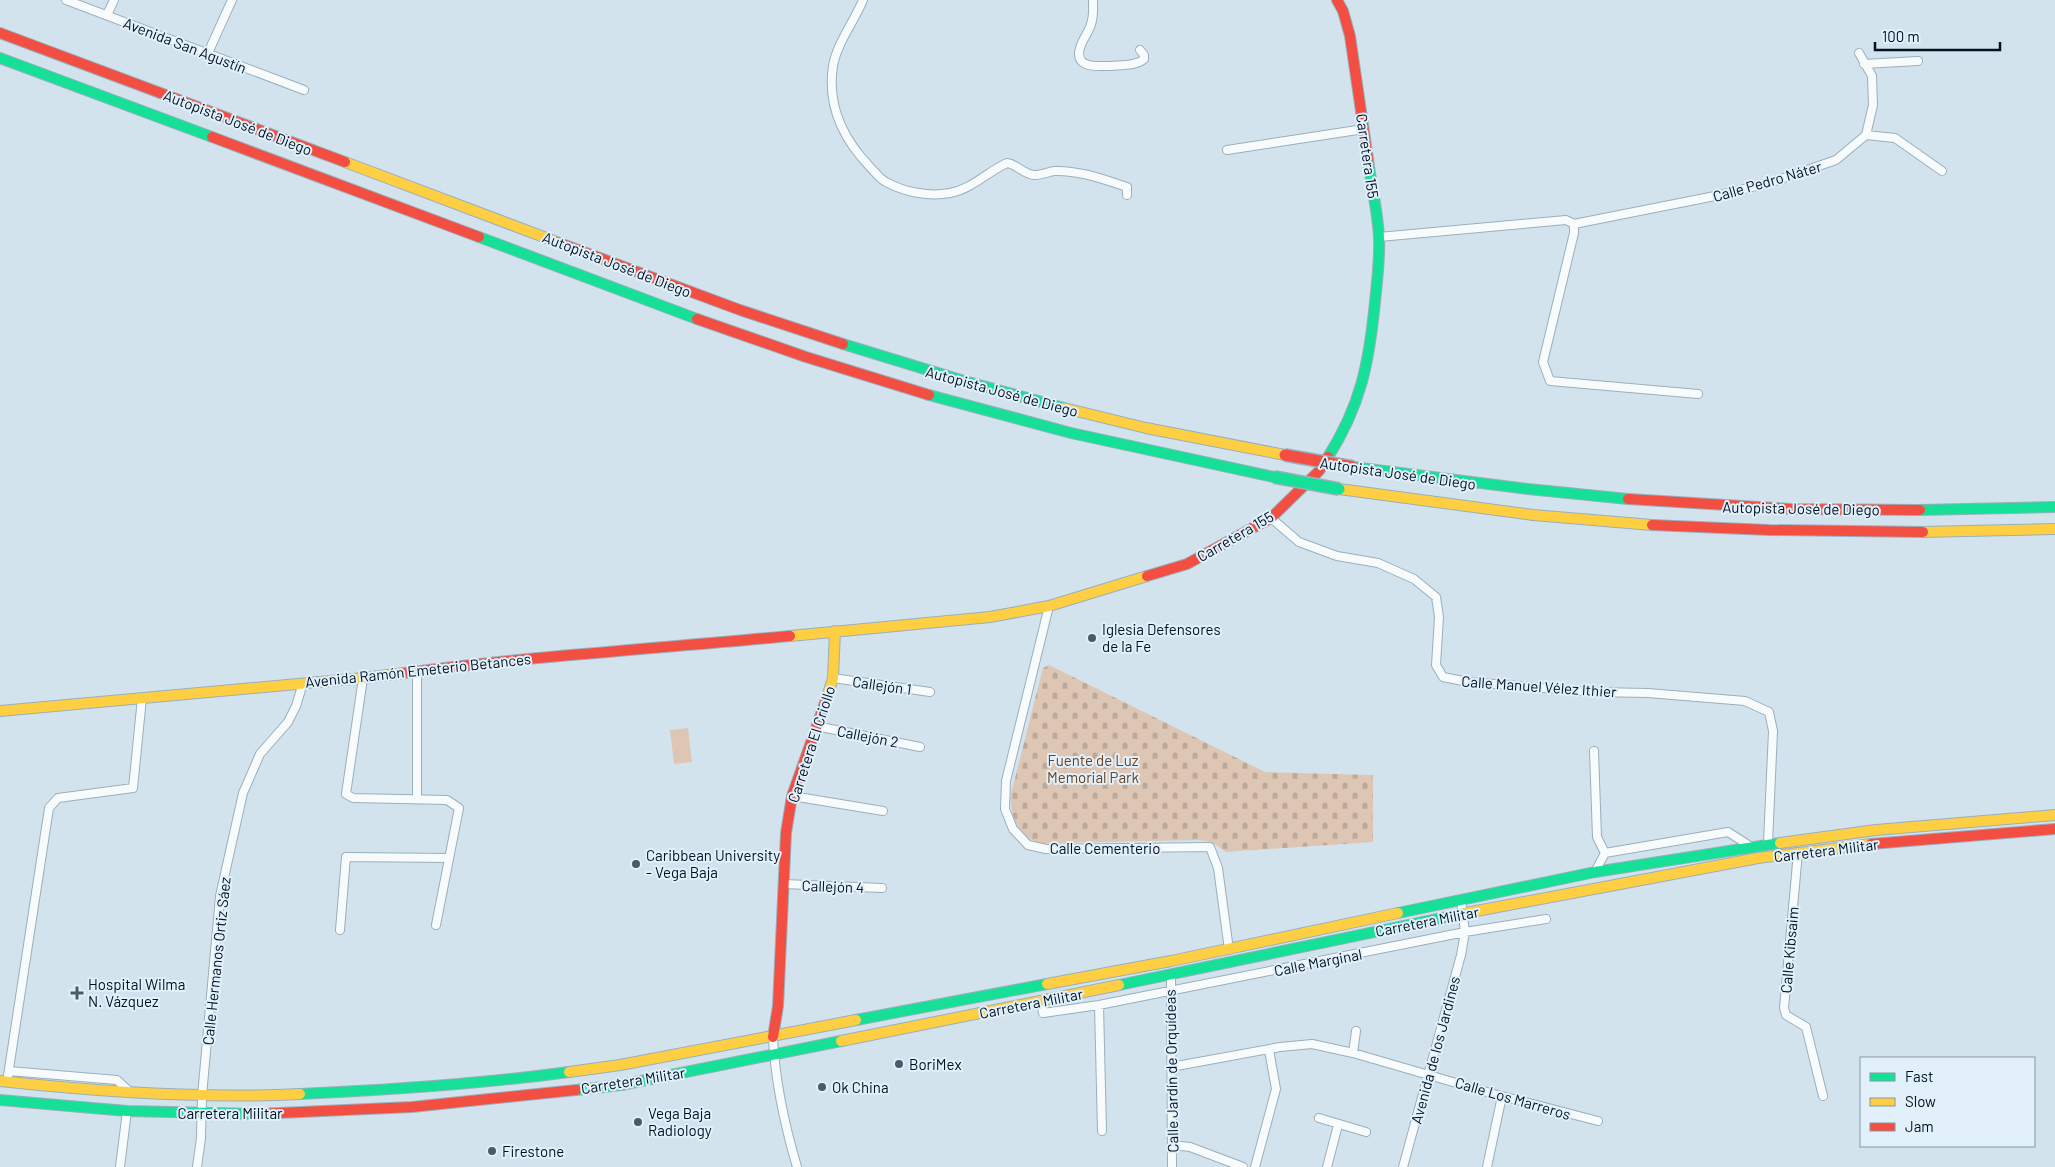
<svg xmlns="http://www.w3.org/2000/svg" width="2055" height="1167" viewBox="0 0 2055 1167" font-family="Barlow,sans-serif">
	<defs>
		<pattern id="cemetery-stones" width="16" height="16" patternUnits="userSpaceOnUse" patternTransform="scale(1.25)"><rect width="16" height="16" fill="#dec6b4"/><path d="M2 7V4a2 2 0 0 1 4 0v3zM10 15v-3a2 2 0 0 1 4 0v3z" fill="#bda99a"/></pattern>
	</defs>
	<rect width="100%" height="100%" fill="#d3e3ee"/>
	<path fill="#dec6b4" d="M688 728 692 762 674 764 670 730Z"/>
	<path fill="url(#cemetery-stones)" d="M1049 665 1265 772 1373 775V842L1226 852 1212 842 1198 840 1056 843C1051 843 1045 844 1040 843 1017 838 1010 814 1011 794L1043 668Z"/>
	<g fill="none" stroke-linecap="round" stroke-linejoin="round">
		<defs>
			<path id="street" d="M66 0 304 90
				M863 0C854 22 837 43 833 66 827 105 843 139 870 167 875 172 880 179 886 182 904 192 929 197 950 193 972 189 987 172 1007 163 1017 164 1024 175 1035 175 1041 175 1048 172 1054 171 1079 170 1105 180 1127 187V195
				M1093 0C1093 8 1094 16 1091 24 1089 32 1082 40 1080 48 1074 69 1098 66 1110 66 1120 65 1137 66 1144 59V55L1140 50
				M107 15 114 0
				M208 53 232 0
				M1864 64 1918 61
				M1866 135 1895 138 1942 171
				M1227 150 1364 129
				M1574 224 1720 195 1772 182 1836 160 1866 135 1873 105 1872 76 1859 53
				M1574 224V233L1543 362 1550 381 1698 394
				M1379 237 1566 220 1574 224
				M1271 518 1299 542 1337 556 1378 563 1414 579 1436 597 1439 617 1436 665 1443 677 1468 682 1594 692 1648 693 1745 701 1769 712 1773 731 1768 843
				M1049 606 1006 781 1005 809 1013 829 1028 845 1046 849 1210 847 1218 868 1229 950
				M363 678 346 794 353 798 447 800 459 808 436 925
				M833 678 930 692
				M816 726 920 747
				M1594 751 1597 837 1605 853
				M792 796 883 811
				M417 800V671
				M1798 852 1784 1008 1786 1015 1806 1027 1823 1096
				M1605 853 1728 832 1750 846
				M1595 872 1605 853
				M784 884 882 888
				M340 930 346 857 449 858
				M1171 975 1172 1167
				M1041 1001 1043 1013 1099 1005 1465 932 1546 919
				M1099 1005 1102 1131
				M773 1037C775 1082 784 1123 797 1167
				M1353 1053 1356 1031
				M1171 1067 1280 1047 1312 1044 1353 1053 1494 1094 1598 1121
				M9 1071 117 1080 131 1093
				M7 1082 49 808 58 798 133 788 142 698
				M1319 1118 1366 1132
				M1172 1145 1190 1147 1243 1167
				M120 1167 127 1111
				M197 1167 201 1138 202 1096 220 896 243 793 260 754 288 722 296 706 303 683
				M1255 1167 1276 1089 1269 1050
				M1327 1167 1338 1125
				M1403 1167 1461 955 1465 932 1461 901
				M1487 1167 1502 1096"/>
			<path id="fast" d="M0 58 212 137
				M479 237 697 319
				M843 344 964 381 1064 408
				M929 395 1071 433 1274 477
				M1328 457C1361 405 1369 363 1375 302 1377 281 1380 259 1379 238 1378 212 1371 185 1368 159
				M1353 467 1528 489 1628 499
				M1920 510 2055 507
				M1398 913 1595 872 1780 843
				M1119 985 1466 913
				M856 1020 1047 984
				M576 1090 621 1085 841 1041
				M300 1094C390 1090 480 1084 569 1072
				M0 1100 127 1111 257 1114"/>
			<path id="slow" d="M345 162 557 242
				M1064 408 1146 428 1285 455
				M1339 489 1533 515 1652 525
				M1923 532 2055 529
				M790 636 990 617 1049 606 1147 576
				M827 697 833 678 835 631
				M0 711 363 678 405 673
				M1780 843 1876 830 2055 815
				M1466 913 1758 858 1871 844
				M1047 984 1171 961 1398 913
				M841 1041 1119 985
				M569 1072 620 1065 856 1020
				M0 1081C100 1092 200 1099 300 1094"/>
			<path id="jam" d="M1337 0 1343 11 1350 36 1368 159
				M0 33 345 162
				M212 137 479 237
				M557 242 740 310 843 344
				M697 319 806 357 929 395
				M1628 499 1791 509 1920 510
				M1652 525 1769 530 1923 532
				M1147 576 1187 564 1271 518 1319 471 1328 457
				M405 673C533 656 662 648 790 636
				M1871 844 2055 829
				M773 1037 778 1006 786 833 792 796 827 697
				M257 1114 412 1107 576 1090"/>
		</defs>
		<use href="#street" stroke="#99afbd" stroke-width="10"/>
		<use href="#fast" stroke="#99afbd" stroke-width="12"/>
		<use href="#slow" stroke="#99afbd" stroke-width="12"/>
		<use href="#jam" stroke="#99afbd" stroke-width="12"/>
		<use href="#street" stroke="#f8fbfc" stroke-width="8"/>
		<use href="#fast" stroke="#16e098" stroke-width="10"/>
		<use href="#slow" stroke="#ffcf43" stroke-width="10"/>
		<use href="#jam" stroke="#f24e42" stroke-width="10"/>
		<defs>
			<path id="fast-bridge" d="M1274 477 1339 489"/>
			<path id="jam-bridge" d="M1285 455 1353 467"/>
		</defs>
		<use href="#fast-bridge" stroke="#99afbd" stroke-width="14" stroke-linecap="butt"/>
		<use href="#jam-bridge" stroke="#99afbd" stroke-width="14" stroke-linecap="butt"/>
		<use href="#fast-bridge" stroke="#16e098" stroke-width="11"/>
		<use href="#jam-bridge" stroke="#f24e42" stroke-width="11"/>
	</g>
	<g fill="#4a5b68" stroke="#e1f0fa" stroke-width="2">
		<circle cx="1092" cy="638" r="5"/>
		<circle cx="636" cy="864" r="5"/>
		<path d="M74.5 985.5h5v5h5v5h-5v5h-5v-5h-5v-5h5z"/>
		<circle cx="899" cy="1064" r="5"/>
		<circle cx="822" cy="1087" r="5"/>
		<circle cx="638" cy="1122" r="5"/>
		<circle cx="492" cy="1151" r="5"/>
	</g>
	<g text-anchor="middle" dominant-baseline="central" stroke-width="4" stroke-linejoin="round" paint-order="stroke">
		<g font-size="15" fill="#001220" stroke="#e1f0fa">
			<text transform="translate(185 45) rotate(21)">Avenida San Agustín</text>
			<text transform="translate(238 122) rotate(21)">Autopista José de Diego</text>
			<text transform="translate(1368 156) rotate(82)">Carretera 155</text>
			<text transform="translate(1767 181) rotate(-16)">Calle Pedro Náter</text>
			<text transform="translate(617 264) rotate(21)">Autopista José de Diego</text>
			<text transform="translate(1002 391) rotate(15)">Autopista José de Diego</text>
			<text transform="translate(1398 473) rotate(8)">Autopista José de Diego</text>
			<text transform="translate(1801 508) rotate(1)">Autopista José de Diego</text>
			<text transform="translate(1235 536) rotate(-30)">Carretera 155</text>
			<text transform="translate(418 670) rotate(-6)">Avenida Ramón Emeterio Betances</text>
			<text transform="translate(882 685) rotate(8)">Callejón 1</text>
			<text transform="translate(1539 686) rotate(4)">Calle Manuel Vélez Ithier</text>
			<text transform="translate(868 736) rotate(11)">Callejón 2</text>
			<text transform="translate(811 744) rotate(-72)">Carretera El Criollo</text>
			<text x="1105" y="848">Calle Cementerio</text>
			<text transform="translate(1826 850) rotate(-7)">Carretera Militar</text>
			<text transform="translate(833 886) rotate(2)">Callejón 4</text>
			<text transform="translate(1427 921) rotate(-11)">Carretera Militar</text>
			<text transform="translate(1789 950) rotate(-85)">Calle Kibsaim</text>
			<text transform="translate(216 961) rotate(-84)">Calle Hermanos Ortiz Sáez</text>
			<text transform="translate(1318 962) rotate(-11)">Calle Marginal</text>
			<text transform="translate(1031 1003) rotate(-11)">Carretera Militar</text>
			<text transform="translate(1435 1050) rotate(-75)">Avenida de los Jardines</text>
			<text transform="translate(1171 1071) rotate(-91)">Calle Jardín de Orquídeas</text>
			<text transform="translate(633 1080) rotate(-9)">Carretera Militar</text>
			<text transform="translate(1513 1098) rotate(16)">Calle Los Marreros</text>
			<text x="230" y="1113">Carretera Militar</text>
		</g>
		<g font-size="15" fill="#001220" stroke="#e1f0fa" text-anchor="start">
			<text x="1102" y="629">Iglesia Defensores<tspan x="1102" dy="17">de la Fe</tspan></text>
			<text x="646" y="855">Caribbean University<tspan x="646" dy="17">- Vega Baja</tspan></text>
			<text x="88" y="984">Hospital Wilma<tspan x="88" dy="17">N. Vázquez</tspan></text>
			<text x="909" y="1064">BoriMex</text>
			<text x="832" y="1087">Ok China</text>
			<text x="648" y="1113">Vega Baja<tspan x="648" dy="17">Radiology</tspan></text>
			<text x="502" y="1151">Firestone</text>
		</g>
		<g font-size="15" fill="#684223" stroke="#e1f0fa">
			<text x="1093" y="760">Fuente de Luz<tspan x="1093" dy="17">Memorial Park</tspan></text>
		</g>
	</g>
	<rect x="1860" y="1057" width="175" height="90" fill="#e1f0fa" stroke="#8797a3"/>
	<rect x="1870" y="1073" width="25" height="8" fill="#16e098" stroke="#8797a3"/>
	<text x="1905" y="1082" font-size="15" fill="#001220">Fast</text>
	<rect x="1870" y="1098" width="25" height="8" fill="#ffcf43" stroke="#8797a3"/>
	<text x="1905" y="1107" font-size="15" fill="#001220">Slow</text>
	<rect x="1870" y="1123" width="25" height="8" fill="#f24e42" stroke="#8797a3"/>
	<text x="1905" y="1132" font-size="15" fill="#001220">Jam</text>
	<path d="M1875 42v8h125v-8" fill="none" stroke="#001220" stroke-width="2.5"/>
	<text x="1882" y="42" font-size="15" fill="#001220" stroke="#e1f0fa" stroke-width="4" paint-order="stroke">100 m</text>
</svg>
